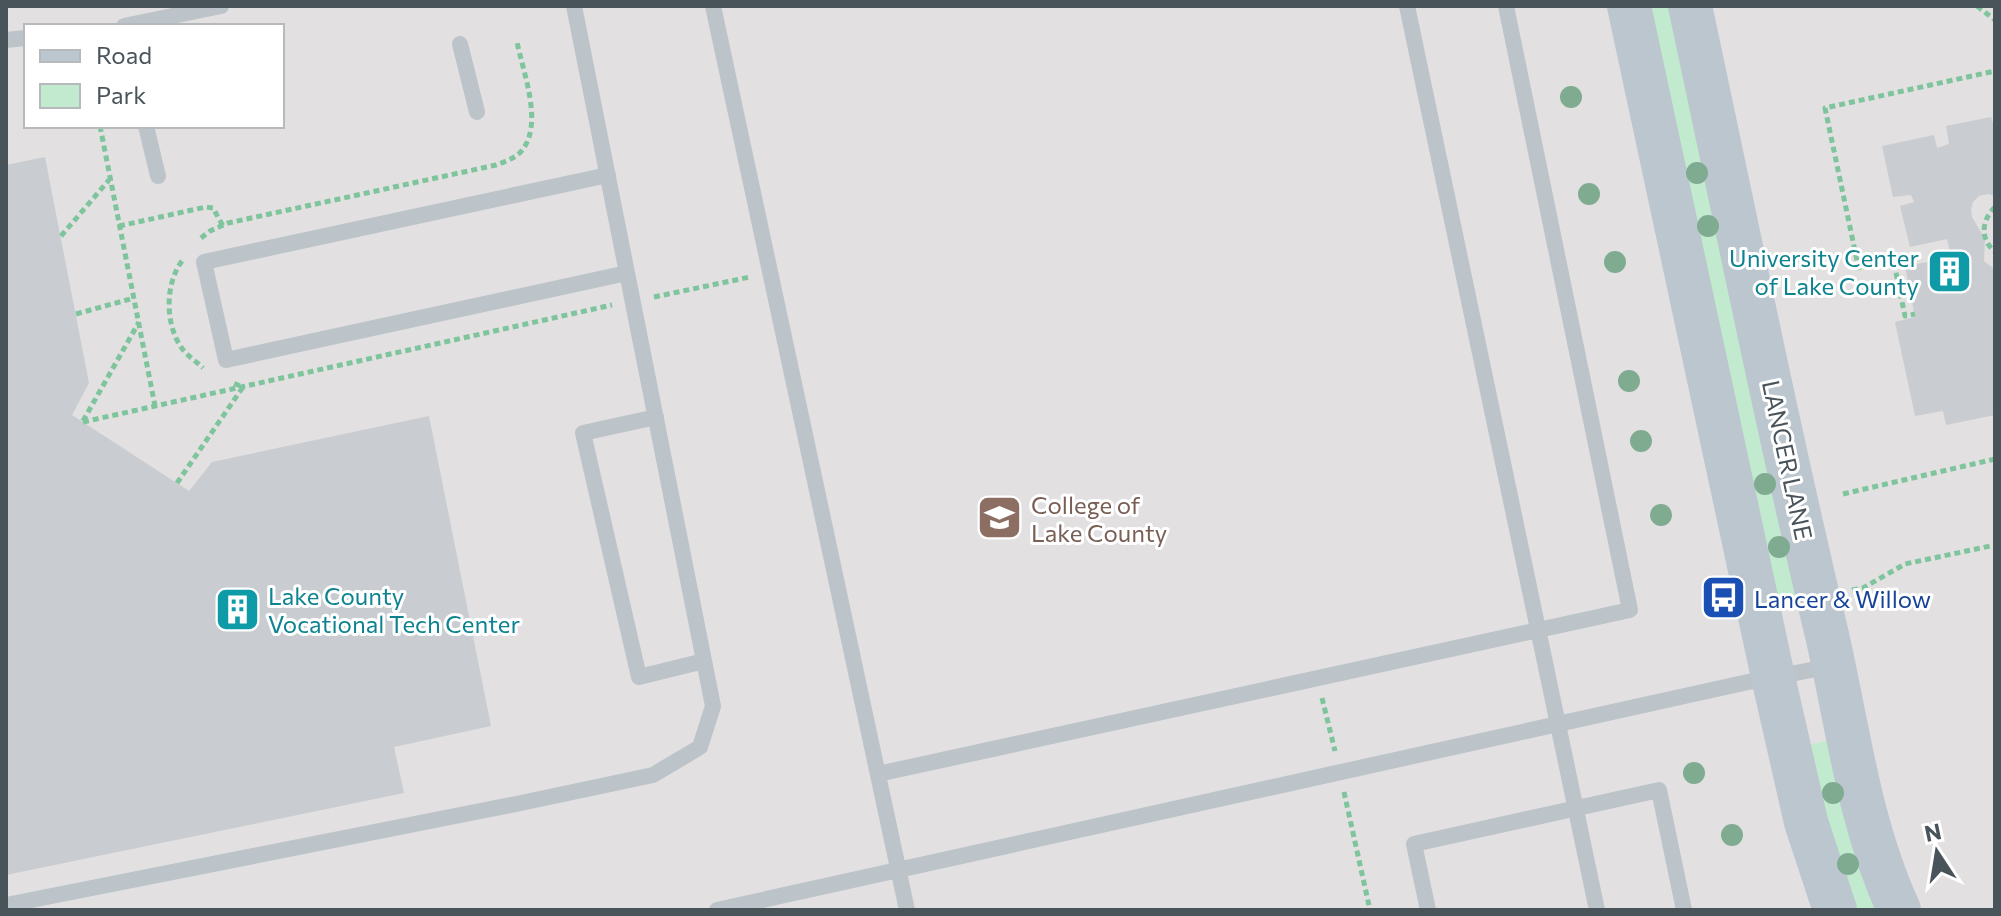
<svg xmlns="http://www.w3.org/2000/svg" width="2001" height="916" viewBox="0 0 2001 916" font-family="Commissioner,sans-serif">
	<rect width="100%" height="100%" fill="#f1efef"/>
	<path fill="#e2e0e0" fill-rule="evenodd" d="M6 6H1995V910H6ZM26 26H282V126H26Z"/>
	<path fill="#c2eace" d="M1647 6H1672L1800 597 1774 601Z
		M1830 740 1879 910H1853L1844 888 1808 745Z"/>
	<path fill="#c9ccd1" d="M1991 117 1995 129V196L1988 194 1979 196 1973 202 1971 210 1972 217 1985 239 1984 261 1993 268 1995 274V415L1946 425 1943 411 1915 416 1895 322 1915 317 1905 266 1951 258 1950 252 1947 239 1910 247 1900 206 1914 202 1911 195 1893 197 1882 146 1934 135 1937 148 1949 144 1946 126Z
		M45 157 89 383 72 415 189 491 212 462 429 416 491 726 394 747 404 793 6 875V165Z"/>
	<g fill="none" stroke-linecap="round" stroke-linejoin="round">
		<path stroke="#7ec49c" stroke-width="5" stroke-dasharray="6 4" stroke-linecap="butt" d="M1977 6 1995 20
			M100 126 155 406
			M1995 207C1981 221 1980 239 1995 252
			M119 226 206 207 213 208 223 226
			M61 236 109 180
			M201 238 210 231 228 223 496 165C506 161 517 158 523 149 543 122 523 72 517 42
			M182 261C164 285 165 328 184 351 189 357 197 362 203 368
			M1894 263 1905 316 1915 314
			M1859 270 1825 108 1995 71
			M654 297 750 277
			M76 314 134 298
			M83 421 139 322
			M83 422 612 305
			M177 483 243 387 233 383
			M1843 494 1995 459
			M1852 590 1863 588 1905 564 1995 545
			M1322 698 1335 751
			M1344 792 1370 910"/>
		<path stroke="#bcc4ca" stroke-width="16" d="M713 6 907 910
			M1407 6 1597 910
			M124 26 221 6
			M6 40 26 38
			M460 44 477 112
			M146 126 158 176
			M608 175 204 262 226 360 627 273
			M656 417 583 433 639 677 704 661
			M878 774 1630 610 1506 6
			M6 905 521 803 653 775 700 747 713 706 574 6
			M717 910 1748 682 1832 666
			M1428 910 1414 844 1659 790 1684 910"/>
		<path stroke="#bcc6ce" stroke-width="44" d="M1629 6 1773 677 1806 822 1835 910
			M1690 6C1735 216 1777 426 1827 635 1848 727 1859 823 1899 910"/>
	</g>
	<g fill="#7fab91">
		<circle cx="1571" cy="97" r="11"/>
		<circle cx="1697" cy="173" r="11"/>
		<circle cx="1589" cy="194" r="11"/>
		<circle cx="1708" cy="226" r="11"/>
		<circle cx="1615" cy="262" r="11"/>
		<circle cx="1629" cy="381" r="11"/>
		<circle cx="1641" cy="441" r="11"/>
		<circle cx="1765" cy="484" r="11"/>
		<circle cx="1661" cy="515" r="11"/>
		<circle cx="1779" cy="547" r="11"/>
		<circle cx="1694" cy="773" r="11"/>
		<circle cx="1833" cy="793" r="11"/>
		<circle cx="1732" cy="835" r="11"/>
		<circle cx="1848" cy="864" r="11"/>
	</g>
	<defs>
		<symbol id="building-square" viewBox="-11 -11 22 22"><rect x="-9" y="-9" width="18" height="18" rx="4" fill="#0f9aa8" stroke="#fff"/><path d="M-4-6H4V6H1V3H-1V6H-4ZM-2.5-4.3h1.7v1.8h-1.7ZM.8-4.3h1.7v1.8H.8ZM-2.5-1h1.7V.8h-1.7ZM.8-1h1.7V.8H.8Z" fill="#fff"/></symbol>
		<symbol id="university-square" viewBox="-11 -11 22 22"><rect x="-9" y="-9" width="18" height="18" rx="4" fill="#8d6e63" stroke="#fff"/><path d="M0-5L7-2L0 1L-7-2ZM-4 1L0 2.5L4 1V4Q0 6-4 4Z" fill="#fff"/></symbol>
		<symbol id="bus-square" viewBox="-11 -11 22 22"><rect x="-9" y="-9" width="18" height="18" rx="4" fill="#1a4fb4" stroke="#fff"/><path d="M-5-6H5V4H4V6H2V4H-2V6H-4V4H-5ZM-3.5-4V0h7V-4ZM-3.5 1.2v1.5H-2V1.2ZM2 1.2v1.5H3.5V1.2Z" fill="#fff"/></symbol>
	</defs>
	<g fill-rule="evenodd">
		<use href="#building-square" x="1924" y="246" width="51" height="51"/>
		<use href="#university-square" x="974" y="492" width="51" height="51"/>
		<use href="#bus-square" x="1698" y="572" width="51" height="51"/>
		<use href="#building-square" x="212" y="584" width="51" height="51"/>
	</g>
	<g text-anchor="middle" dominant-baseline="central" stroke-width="6" stroke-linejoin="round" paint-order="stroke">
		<g font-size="24" fill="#0d838f" stroke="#fff" text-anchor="end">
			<text x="1919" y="257">University Center<tspan x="1919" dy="28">of Lake County</tspan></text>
			<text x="268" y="595" text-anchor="start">Lake County<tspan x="268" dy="28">Vocational Tech Center</tspan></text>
		</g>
		<g font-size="24" fill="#49535a" stroke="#fff">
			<text transform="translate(1788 460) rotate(78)">LANCER LANE</text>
		</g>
		<g font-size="24" fill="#785e54" stroke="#fff" text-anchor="start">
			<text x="1031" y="504">College of<tspan x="1031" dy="28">Lake County</tspan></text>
		</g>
		<g font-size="24" fill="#164399" stroke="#fff" text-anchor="start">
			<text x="1754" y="598">Lancer &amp; Willow</text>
		</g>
	</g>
	<rect width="2001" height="916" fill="none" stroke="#49535a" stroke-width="16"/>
	<rect x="24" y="24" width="260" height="104" fill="#ffffff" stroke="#b6babd" stroke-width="2"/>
	<rect x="40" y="50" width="40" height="12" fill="#bcc6ce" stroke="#b6babd" stroke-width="2"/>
	<text x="96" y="64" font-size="24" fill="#49535a">Road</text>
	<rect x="40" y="84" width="40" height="24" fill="#c2eace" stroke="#b6babd" stroke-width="2"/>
	<text x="96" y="104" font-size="24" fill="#49535a">Park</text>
	<g transform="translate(1937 852) rotate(348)" stroke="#ffffff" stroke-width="6" paint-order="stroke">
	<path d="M0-6L14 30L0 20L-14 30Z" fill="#49535a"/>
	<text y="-12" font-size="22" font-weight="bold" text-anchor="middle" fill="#49535a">N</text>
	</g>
</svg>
